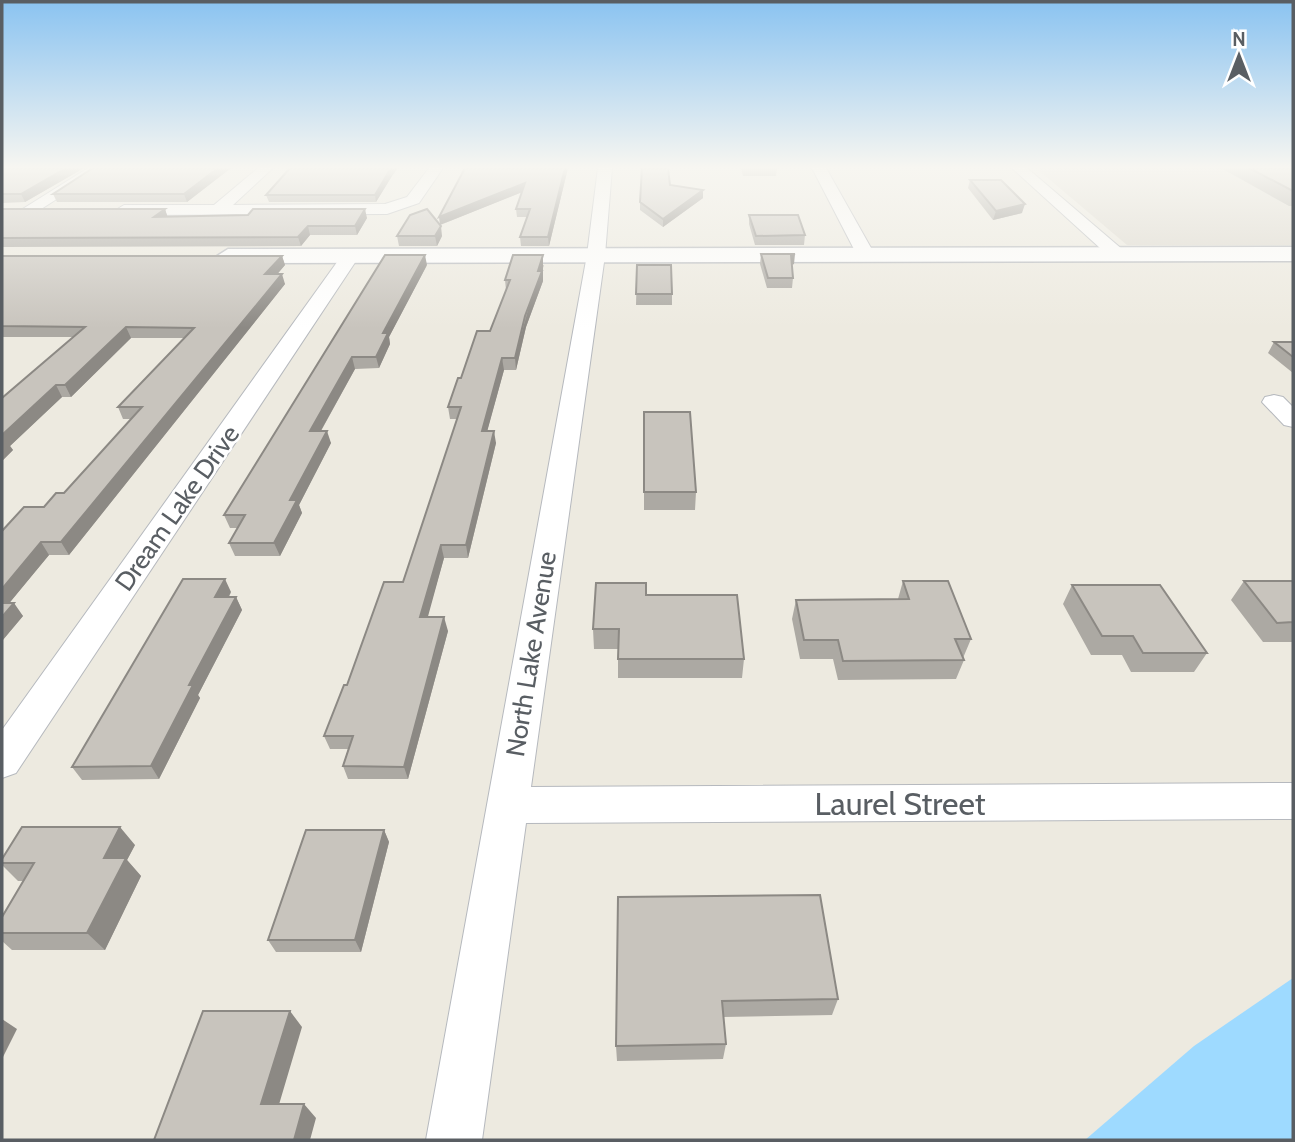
<svg xmlns="http://www.w3.org/2000/svg" width="1295" height="1142" viewBox="0 0 1295 1142" font-family="Cabin,sans-serif">
	<rect width="100%" height="100%" fill="#edeae0"/>
	<path fill="#ddd9cf" d="M1036 168H1293V245H1127Z"/>
	<path fill="#9edaff" d="M1293 978V1140H1085L1194 1046Z"/>
	<g fill="none" stroke-linecap="round" stroke-linejoin="round">
		<defs>
			<path id="minor" d="M88 168H105L35 213 29 215 21 210Z
				M258 168H273L233 205 385 204 407 197 429 168H443L419 203 387 214 124 215 116 210 124 205H214Z
				M598 168H612L605 255 531 787 1293 783V819L526 823 482 1140H426L587 255Z
				M812 168H826L875 255 872 259 866 260 857 255Z
				M1012 168H1027L1123 250 1126 254 1123 258H1111Z
				M351 250 360 255 16 773 2 778V730L345 251Z
				M1274 395 1283 397 1293 407V427L1284 425 1262 402 1265 397Z"/>
			<path id="tertiary" d="M1293 247V261L228 263 217 256 228 249Z"/>
		</defs>
		<use href="#minor" stroke="#b6b9be" stroke-width="2"/>
		<use href="#tertiary" stroke="#b6b9be" stroke-width="3"/>
		<use href="#minor" fill="#fff" fill-rule="evenodd"/>
		<use href="#tertiary" fill="#fff" fill-rule="evenodd"/>
	</g>
	<path fill="#aca9a3" d="M2 168H84L25 202 2 203Z
		M93 168H231L187 202H57L53 194Z
		M568 168 549 246H521L520 237 527 217H517L516 209 522 192 440 225Z
		M741 168H777L776 176H743Z
		M1221 168H1293V206H1289Z
		M392 176 376 202H269L266 195Z
		M970 180 1022 213 993 220 968 188Z
		M670 185 703 190V198L663 227 640 210V202Z
		M2 209H165L167 216 367 218 357 235H310L301 246 2 247Z
		M749 215 805 235 804 245H755L749 224Z
		M397 236H442L437 246H399Z
		M761 254 794 264 792 265 793 278 792 288H767L760 264Z
		M2 256H282L285 265 277 274 285 284 69 555H49L9 603 23 616 2 641V531L44 507 64 493 131 419H123L118 407 184 338H131L71 397H62L10 446 13 450 2 461V398L73 337H2Z
		M427 265 389 337 390 344 379 368 355 369 321 431 331 443 299 505 302 513 280 556H235L229 543 238 528H230L224 515Z
		M544 265 542 271 543 281 526 327 516 370H504L487 431 496 443 468 558H444L427 617 448 631 408 779H348L343 766 348 749H330L324 736 347 685 403 582 457 419H450L448 407 461 378 490 331 506 290 505 280Z
		M637 265 672 294V305H636Z
		M1274 342H1293V373L1268 353Z
		M644 412 696 492 695 510H644Z
		M903 581 971 639 963 658 964 660 956 679 838 680 833 659H800L792 619 796 600 898 599Z
		M1244 581 1293 582V642H1263L1231 600Z
		M1072 585 1207 653 1194 672H1131L1122 655H1091L1063 604Z
		M231 592 229 597H236L242 610 198 695 200 698 159 779 82 780 72 767Z
		M646 595 744 659 742 678H618V649H594L593 629Z
		M384 830 389 842 361 952H276L268 940Z
		M135 845 127 860 141 876 105 950H12L2 941V917L23 881H18L2 865V859Z
		M618 897 838 999 832 1015 723 1017 726 1044 723 1059 617 1061 616 1046Z"/>
	<path fill="#8c8984" d="M66 168H84L25 202 21 194Z
		M218 168H231L187 202 184 194Z
		M391 168H398L392 176 376 202 375 195Z
		M565 168H568L549 246 548 237Z
		M525 183V191L440 225 439 217Z
		M703 190V198L663 227V219Z
		M1025 204 1022 213 993 220 996 211Z
		M165 209 168 218 154 217Z
		M365 209 367 218 357 235 355 226Z
		M308 226 310 235 301 246 298 237Z
		M441 226 442 236 437 246 435 236Z
		M795 254 794 264 790 265 791 255Z
		M425 255 427 265 389 337 390 344 379 368 376 357 383 333Z
		M543 255V281L526 327 516 370 515 358Z
		M282 256 285 265 269 284 265 274Z
		M282 274 285 284 69 555 61 542Z
		M126 327 131 338 71 397 65 385Z
		M352 357 355 369 314 443 310 431Z
		M502 358 504 370 484 443 482 431Z
		M56 385 62 397 10 446 13 450 2 461V435Z
		M327 431 331 443 299 505 302 513 280 556 274 543 290 500Z
		M494 431 496 443 468 558 466 545Z
		M41 542 49 555 2 612V589Z
		M441 545 444 558 424 631 420 617Z
		M225 579 231 592 221 610 215 597Z
		M236 597 242 610 198 695 200 698 159 779 151 766 189 685Z
		M14 603 23 616 2 641V617Z
		M444 617 448 631 408 779 404 767Z
		M120 827 135 845 127 860 141 876 105 950 87 933 104 858Z
		M384 830 389 842 361 952 355 940Z
		M290 1011 302 1027 275 1118 261 1104Z
		M2 1019 17 1029 2 1059Z
		M304 1104 316 1118 310 1140H294Z"/>
	<path fill="#c8c4bd" stroke="#8c8984" stroke-width="2" d="M2 168H66L21 194H2Z
		M93 168H218L184 194H53Z
		M290 168H391L375 195H266Z
		M465 168H565L548 237H520L530 209H516L525 183 439 217Z
		M642 168H668L670 185 703 190 663 219 640 202Z
		M1249 168H1293V191Z
		M970 180H1001L1025 204 996 211Z
		M2 209H165L154 217 248 215 253 209H365L355 226H308L298 237 2 238Z
		M427 209 441 226 435 236H397L410 215Z
		M749 215H798L805 235 756 236Z
		M761 254H795L791 255 793 278H768Z
		M385 255H425L383 333H388L376 357H352L310 431H327L290 500H297L274 543H229L245 515H224Z
		M513 255H543L538 271H542L525 316 515 358H502L482 431H494L466 545H441L420 617H444L404 767 343 766 353 736H324L344 685H347L384 582H403L461 407H448L458 378H461L477 331H490L510 280H505Z
		M2 256H282L265 274H282L61 542H41L2 589V531L24 507H44L56 493H64L142 407H118L194 328 126 327 65 385H56L2 435V398L85 327 2 326Z
		M637 265H671L672 294H636Z
		M1274 342H1293V357Z
		M644 412H690L696 492H644Z
		M183 579H225L215 597H236L189 685H193L151 766 72 767Z
		M903 581H948L971 639H955L964 660 843 661 838 640H804L796 600 909 599Z
		M1244 581H1292L1293 582V622L1277 623Z
		M596 583H646V595H737L744 659H618L619 629H593Z
		M1072 585H1160L1207 653H1143L1133 636H1102Z
		M2 603H14L2 617Z
		M22 827H120L104 858H126L87 933H2V917L34 863H2V859Z
		M306 830H384L355 940H268Z
		M820 895 838 999 722 1001 726 1044 616 1046 618 897Z
		M203 1011H290L261 1104H304L294 1140H154Z"/>
	<linearGradient id="sky" x2="0" y2="1"><stop stop-color="#8ac3f1"/><stop offset="0.51" stop-color="#f7f6f1"/><stop offset="1" stop-color="#f7f6f1" stop-opacity="0"/></linearGradient>
	<rect width="1295" height="328" fill="url(#sky)"/>
	<g text-anchor="middle" dominant-baseline="central" stroke-width="5" stroke-linejoin="round" paint-order="stroke">
		<g font-size="26" fill="#595e63" stroke="#fff">
			<text transform="translate(177 508) rotate(-55)">Dream Lake Drive</text>
			<text transform="translate(531 654) rotate(-81)">North Lake Avenue</text>
		</g>
		<g font-size="32" fill="#595e63" stroke="#fff">
			<text x="900" y="803">Laurel Street</text>
		</g>
	</g>
	<rect width="1295" height="1142" fill="none" stroke="#595e63" stroke-width="7"/>
	<g transform="translate(1239 56)" stroke="#ffffff" stroke-width="5" paint-order="stroke">
	<path d="M0-5L12 26L0 18L-12 26Z" fill="#595e63"/>
	<text y="-10" font-size="19" font-weight="bold" text-anchor="middle" fill="#595e63">N</text>
	</g>
</svg>
